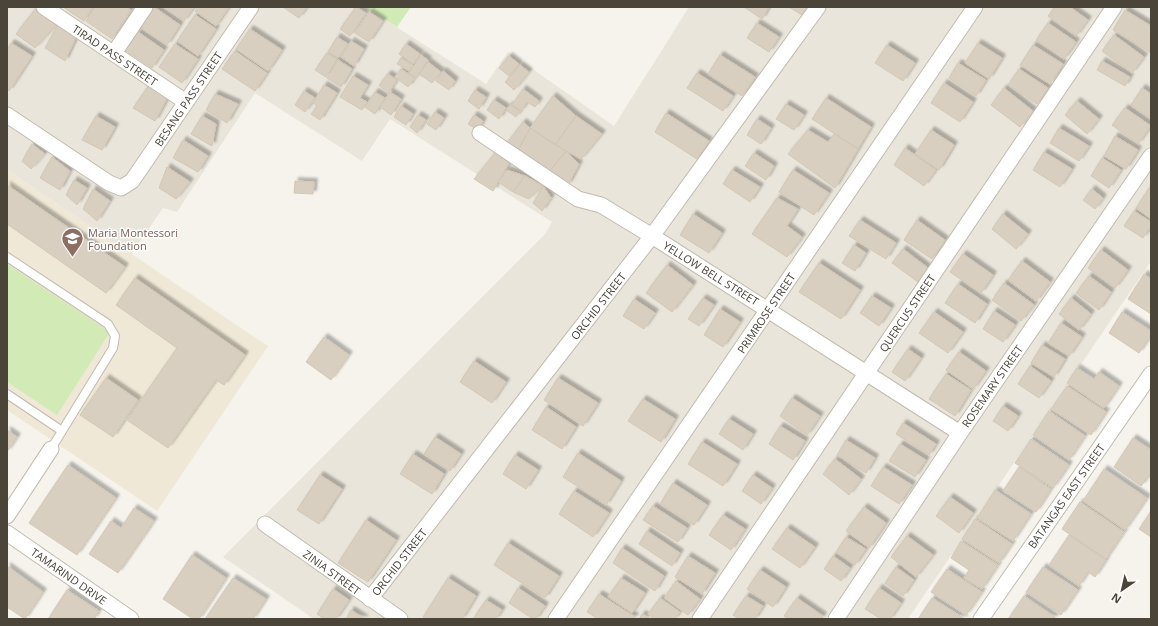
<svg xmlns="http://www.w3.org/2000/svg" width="1158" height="626" viewBox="0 0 1158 626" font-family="'Open Sans',sans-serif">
	<defs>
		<filter id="shadow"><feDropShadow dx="3.5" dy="-3.5" stdDeviation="1" flood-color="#0004"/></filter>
	</defs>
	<rect width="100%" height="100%" fill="#f6f3ec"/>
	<path fill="#eae5da" d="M7 7H365L486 84 508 52 614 126 689 7H1151V261L908 619H314L223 557 545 234 552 222 390 119 362 161 255 93 177 212 163 208 131 254 7 170Z"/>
	<path fill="#efe8d6" d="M7 170 268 346 157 511 7 410Z"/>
	<path fill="#d2eab5" d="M365 7H411L397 27Z
		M7 264 110 332 57 415 7 382Z"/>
	<path fill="#d8cfc1" stroke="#d3c7b4" filter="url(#shadow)" d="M37 7 59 22 35 48 16 34Z
		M63 7H93L84 21Z
		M95 7H127L131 10 112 39 86 21Z
		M154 7 180 25 167 45 141 28Z
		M163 7H194L184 21Z
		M198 7H229L216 26 195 11Z
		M283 7H307L299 18Z
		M356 7 366 13 350 36 340 29Z
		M744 7H769L762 19Z
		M789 7H807L802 15Z
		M1055 7H1070L1088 20 1076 36 1048 16Z
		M1125 10 1151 26V53L1113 30Z
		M369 12 383 21 369 42 355 33Z
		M195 15 216 29 198 56 177 41Z
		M59 22 77 35 65 61 45 48Z
		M757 23 779 37 769 52 747 38Z
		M1048 23 1076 42 1064 59 1036 40Z
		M250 29 282 50 268 71 236 49Z
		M138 32 164 50 152 68 125 50Z
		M1114 35 1144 57 1132 73 1102 51Z
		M337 37 348 44 338 58 328 52Z
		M351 41 364 49 354 66 341 57Z
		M11 43 32 56 9 91 7 89V50Z
		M978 43 1002 58 989 79 965 63Z
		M175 44 198 59 182 83 159 67Z
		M406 44 420 54 413 64 399 54Z
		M887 45 915 63 903 81 875 63Z
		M1033 45 1063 64 1050 84 1020 65Z
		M235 51 267 73 255 91 222 69Z
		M327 53 337 59 326 77 315 70Z
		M421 55 428 60 416 78 409 73Z
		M720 55 755 77 742 96 708 74Z
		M509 56 519 64 509 76 499 68Z
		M401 58 413 65 409 71 397 64Z
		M338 60 352 69 341 87 327 78Z
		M1102 61 1130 77 1125 86 1097 70Z
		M428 62 441 72 432 83 419 74Z
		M958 63 986 80 976 96 949 78Z
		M520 65 529 72 514 90 505 82Z
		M401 69 415 78 408 87 395 77Z
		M1019 69 1048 88 1037 104 1008 85Z
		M443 71 455 81 449 90 436 81Z
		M697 73 733 96 723 111 687 88Z
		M388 74 397 80 388 93 379 85Z
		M353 76 368 85 360 98 367 102 362 110 340 97Z
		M944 83 973 102 960 122 931 103Z
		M149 85 168 97 155 121 133 108Z
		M324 85 337 93 320 120 311 114 317 106 313 103Z
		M1004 88 1033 111 1020 127 991 105Z
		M1142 88 1151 94V119L1131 105Z
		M523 89 539 101 535 107 527 102 521 111 512 105Z
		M475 90 486 97 479 109 468 101Z
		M304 91 315 98 305 112 295 105Z
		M375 92 385 98 375 114 365 107Z
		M390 92 401 99 391 115 380 107Z
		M215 94 238 104 227 123 206 110Z
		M553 96 576 116 555 145 530 128Z
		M826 98 871 127 858 149 812 119Z
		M494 100 506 108 499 119 487 110Z
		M1077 101 1099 119 1087 134 1065 115Z
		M786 104 804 115 794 130 776 119Z
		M510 105 520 111 516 117 506 110Z
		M401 106 413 114 406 125 394 117Z
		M1125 108 1151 126 1138 144 1112 125Z
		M435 112 444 118 436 130 427 124Z
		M666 113 709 141 697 159 655 132Z
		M418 115 426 120 417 133 410 127Z
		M474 115 483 121 478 130 468 124Z
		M96 116 115 127 102 150 82 140Z
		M202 116 216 124 212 146 191 134Z
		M576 116 602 134 581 159 555 145Z
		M757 119 771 128 761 144 747 135Z
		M523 122 530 128 515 155 504 147Z
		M530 128 566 151 548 173 517 153Z
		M1059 128 1089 146 1079 161 1050 143Z
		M808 130 828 142 835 134 858 149 835 188 788 154Z
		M931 130 954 145 939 170 915 154Z
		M1115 136 1138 150 1126 169 1104 156Z
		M183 140 208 156 198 172 173 158Z
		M32 144 45 154 31 169 22 161Z
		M905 148 936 170 924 186 894 165Z
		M566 151 579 164 568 185 548 173Z
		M496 152 509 163 493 191 474 179Z
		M1044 152 1072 169 1060 187 1033 170Z
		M754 153 774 166 766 180 745 166Z
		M52 157 70 171 60 190 40 178Z
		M1102 158 1121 170 1109 188 1091 176Z
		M167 167 190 182 176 199 159 188Z
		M507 170 525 176 513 192 498 182Z
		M732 170 760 187 750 202 723 184Z
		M793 170 829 193 814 215 779 192Z
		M525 176 543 186 529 199 513 192Z
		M74 180 87 188 77 205 66 195Z
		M295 181 314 182 313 194 294 193Z
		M7 185 125 267 106 293 7 224Z
		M543 186 551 198 542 211 533 203Z
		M1149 188 1151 189V219L1136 208Z
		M93 189 110 201 97 221 83 209Z
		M1092 189 1103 198 1095 209 1083 200Z
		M777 198 798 209 787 226 802 237 787 257 752 234Z
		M1134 211 1151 222V226L1143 238 1124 226Z
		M693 214 722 233 709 253 680 235Z
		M1003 214 1028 234 1016 249 992 229Z
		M860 220 896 243 886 259 849 236Z
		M917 220 945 240 932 259 904 240Z
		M854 245 866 253 855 271 842 263Z
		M903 249 928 268 918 282 892 263Z
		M1101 250 1128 270 1115 288 1088 268Z
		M963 254 993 275 981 293 950 272Z
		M1022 261 1050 282 1036 301 1008 280Z
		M819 263 860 290 841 319 799 292Z
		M667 265 693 285 672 312 646 293Z
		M1144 274 1151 279V314L1128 299Z
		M1089 276 1111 292 1099 310 1076 293Z
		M135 278 245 355 224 385 216 380 168 448 127 420 177 348 116 305Z
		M1004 283 1034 305 1021 321 992 300Z
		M958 284 987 304 975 323 945 303Z
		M872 296 891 308 879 326 860 313Z
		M703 298 714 305 699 326 688 319Z
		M1071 298 1091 314 1079 330 1059 314Z
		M634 299 655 313 644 329 623 316Z
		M720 309 740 322 723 347 704 335Z
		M994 311 1015 325 1003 342 983 329Z
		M934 312 963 332 948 353 919 333Z
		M1122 312 1151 331V335L1139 353 1109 333Z
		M1061 323 1082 337 1069 356 1048 343Z
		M324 337 349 355 331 380 306 362Z
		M1042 345 1065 359 1054 377 1031 363Z
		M908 349 921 358 905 381 892 372Z
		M959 352 986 371 973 389 946 370Z
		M474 361 506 382 492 403 460 382Z
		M1030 366 1051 381 1039 398 1018 384Z
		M1077 368 1094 379 1099 372 1119 386 1104 408 1067 383Z
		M946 374 971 390 955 416 929 399Z
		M106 378 138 400 113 437 80 415Z
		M558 378 598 403 583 426 544 400Z
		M1067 386 1106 412 1091 435 1051 409Z
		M792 398 820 416 807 435 780 416Z
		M643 399 675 419 661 442 628 421Z
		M1003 406 1018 416 1008 431 993 421Z
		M546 407 576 427 562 449 532 430Z
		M1049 411 1085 436 1069 460 1033 435Z
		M729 419 753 434 743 450 719 434Z
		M903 423 936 444 929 455 896 434Z
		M780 426 805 441 793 460 769 444Z
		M7 430 17 437 7 452Z
		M435 437 461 454 450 471 424 454Z
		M1133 438 1151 450V473L1141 486 1114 467Z
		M1031 439 1069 465 1053 488 1015 463Z
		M846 440 875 458 866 473 837 455Z
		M702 442 737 464 723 486 688 464Z
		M900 444 926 460 915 477 889 461Z
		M578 453 621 481 606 505 563 477Z
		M413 454 444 474 432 494 400 474Z
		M515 455 538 470 526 489 503 474Z
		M835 459 861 479 849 495 823 474Z
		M68 465 116 498 77 555 29 523Z
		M883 467 912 485 899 504 871 486Z
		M1019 467 1051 489 1036 512 1003 491Z
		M1104 469 1147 498 1125 530 1083 501Z
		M320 475 342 489 319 524 297 510Z
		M753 475 772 488 761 504 742 491Z
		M673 483 707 505 694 525 660 504Z
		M995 490 1031 514 1013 541 977 518Z
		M574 491 609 513 593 537 559 514Z
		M950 497 973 513 959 533 936 516Z
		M1080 502 1124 532 1106 559 1062 529Z
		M653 506 687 528 678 542 643 520Z
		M864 507 886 523 869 548 846 531Z
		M134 508 154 521 118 573 89 554 111 521 121 528Z
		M1151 511V537L1139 529Z
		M723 515 745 529 731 550 709 535Z
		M975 519 1012 544 999 563 962 539Z
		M366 520 396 540 368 582 338 563Z
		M787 528 815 547 800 568 772 549Z
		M647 531 680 553 672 566 639 544Z
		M1069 535 1106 560 1095 577 1088 572 1079 586 1049 565Z
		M907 536 933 555 916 577 891 557Z
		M846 537 866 549 855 565 836 552Z
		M961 541 998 565 982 589 964 578 969 570 951 558Z
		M508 543 559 576 545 598 494 565Z
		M622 548 664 576 655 591 613 563Z
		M192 555 226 578 199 619H193L163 599Z
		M688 556 715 573 702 594 675 577Z
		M833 556 850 568 841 581 824 569Z
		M7 566 43 592 25 619 7 607Z
		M896 567 914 580 903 596 885 583Z
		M1043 567 1078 590 1061 615 1026 592Z
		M947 569 982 592 966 615 931 592Z
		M760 570 786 587 773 607 747 589Z
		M233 578 266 599 253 619H205Z
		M448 578 476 596 462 619H427L423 617Z
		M621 578 645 593 632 613 608 597Z
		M676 581 700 599 688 615 664 598Z
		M518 588 545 606 536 619H533L509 603Z
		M879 588 901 603 890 619H881L865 609Z
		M333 589 349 600 336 619H324L317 614Z
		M67 590 99 611 94 619H48Z
		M599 594 635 617 633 619H598L587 612Z
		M746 596 763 606 755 619H740L733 615Z
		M1024 596 1055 617 1054 619H1008Z
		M660 598 680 612 675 619H655L648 614Z
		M797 598 823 616 821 619H788L784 616Z
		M932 598 965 619H918Z
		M486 600 502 610 496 619H473Z
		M351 610 365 619H346Z
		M642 614 651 619H639Z"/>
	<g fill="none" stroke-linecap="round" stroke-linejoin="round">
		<defs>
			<path id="service" d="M7 257 108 324 115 336 113 348 51 449
				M7 394 62 431"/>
			<path id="minor" d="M44 7 186 102
				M114 53 145 7
				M7 115 109 183 121 188 132 181 251 7
				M480 133 578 199 601 205 652 236 960 433
				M7 516 51 449
				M265 524 400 619
				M7 533 131 619
				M370 599 652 236 818 7
				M556 619 975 7
				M700 619 1114 7
				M836 619 960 433 1151 156
				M981 619 1151 374"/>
		</defs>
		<use href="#service" stroke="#c2bbae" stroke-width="10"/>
		<use href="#minor" stroke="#c2bbae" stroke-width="17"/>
		<use href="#service" stroke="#fff" stroke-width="8"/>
		<use href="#minor" stroke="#fff" stroke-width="15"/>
	</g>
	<defs>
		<symbol id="school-pin" viewBox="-11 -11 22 30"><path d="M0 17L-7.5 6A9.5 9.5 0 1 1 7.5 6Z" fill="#8d6e63" stroke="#fff"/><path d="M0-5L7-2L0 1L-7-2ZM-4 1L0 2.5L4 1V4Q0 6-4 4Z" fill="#fff"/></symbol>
	</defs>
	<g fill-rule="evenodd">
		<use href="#school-pin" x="60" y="226" width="25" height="34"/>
	</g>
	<g text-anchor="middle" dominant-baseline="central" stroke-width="3" stroke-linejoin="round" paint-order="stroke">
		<g font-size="11" fill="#4b4439" stroke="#fff">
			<text transform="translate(115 55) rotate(34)">TIRAD PASS STREET</text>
			<text transform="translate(188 99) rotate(-56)">BESANG PASS STREET</text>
			<text transform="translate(711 273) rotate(32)">YELLOW BELL STREET</text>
			<text transform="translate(598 306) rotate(-52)">ORCHID STREET</text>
			<text transform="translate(766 313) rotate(-56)">PRIMROSE STREET</text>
			<text transform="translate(907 313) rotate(-56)">QUERCUS STREET</text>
			<text transform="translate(992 386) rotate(-55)">ROSEMARY STREET</text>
			<text transform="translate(1066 496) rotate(-55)">BATANGAS EAST STREET</text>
			<text transform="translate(399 562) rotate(-52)">ORCHID STREET</text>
			<text transform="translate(332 572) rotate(36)">ZINIA STREET</text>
			<text transform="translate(69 576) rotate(35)">TAMARIND DRIVE</text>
		</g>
		<g font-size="11" fill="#785e54" stroke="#fff" text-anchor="start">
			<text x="88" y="232">Maria Montessori<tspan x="88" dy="13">Foundation</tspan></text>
		</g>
	</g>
	<rect width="1158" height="626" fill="none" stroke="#4b4439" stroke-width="16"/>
	<g transform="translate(1122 590) rotate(214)" stroke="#ffffff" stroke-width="3" paint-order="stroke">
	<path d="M0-3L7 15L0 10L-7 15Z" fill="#4b4439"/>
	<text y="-6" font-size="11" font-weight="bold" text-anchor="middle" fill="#4b4439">N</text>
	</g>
</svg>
